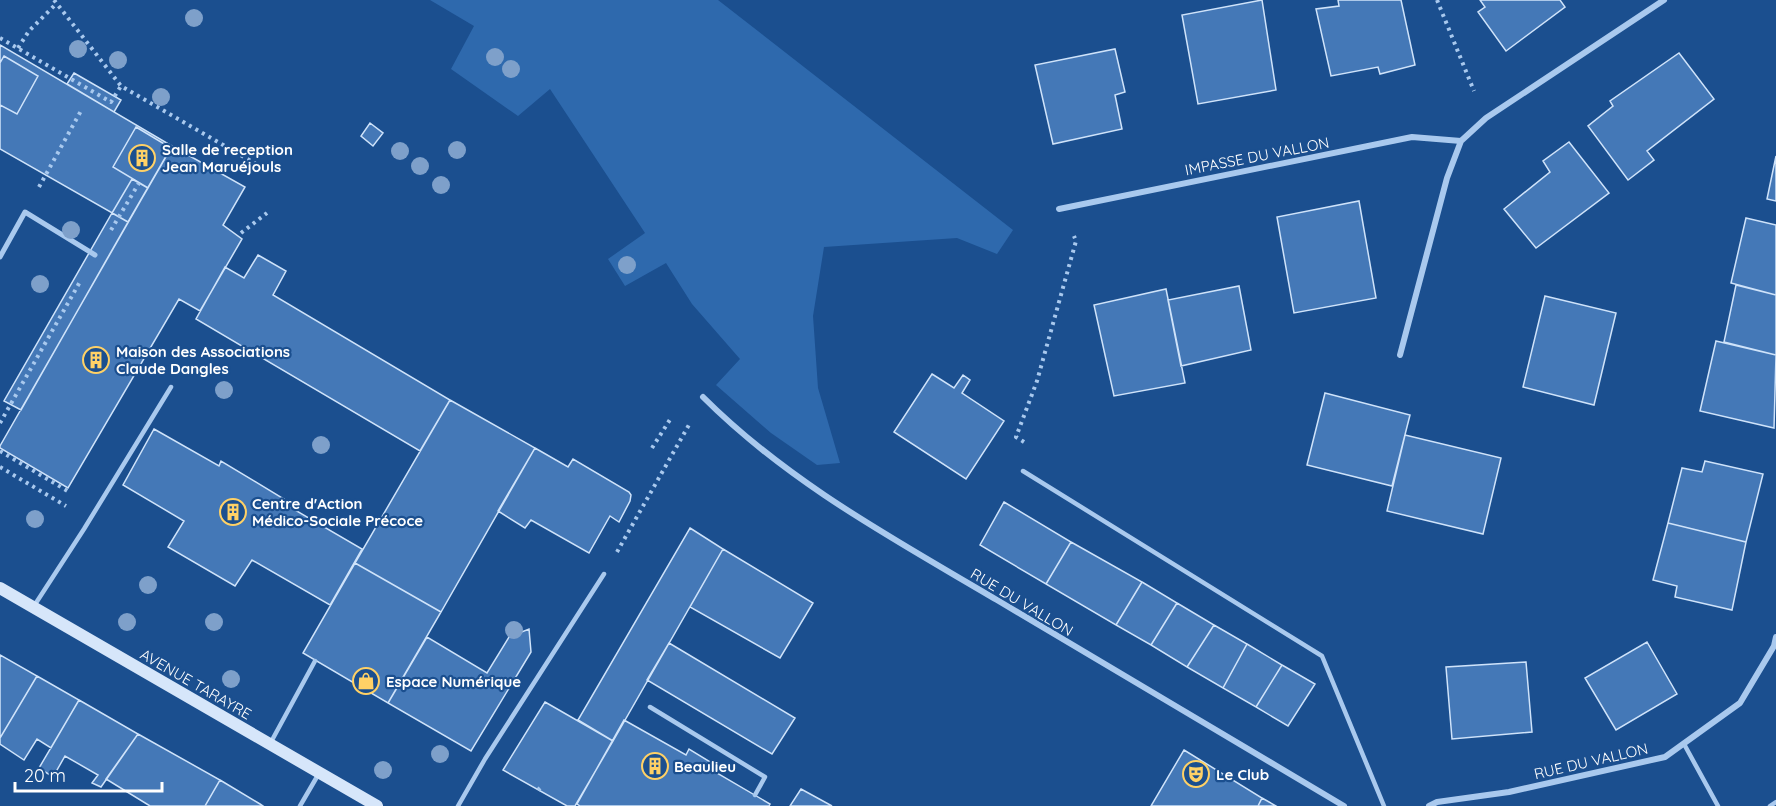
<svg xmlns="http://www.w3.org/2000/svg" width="1776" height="806" viewBox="0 0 1776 806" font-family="Quicksand,sans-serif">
	<rect width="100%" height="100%" fill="#1b4f8f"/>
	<path fill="#2e69ad" d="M430 0H718L1013 230 997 254 957 238 824 247 813 316 818 388 840 463 817 465 771 433 716 385 740 359 692 304 666 263 625 286 608 259 645 233 550 89 518 116 451 69 474 26Z"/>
	<path fill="#4478b7" stroke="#cfe3fa" stroke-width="1.5" d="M1262 0 1276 90 1198 104 1182 15Z
		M1338 0H1401L1415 65 1380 74 1378 67 1331 76 1316 9 1339 6Z
		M1480 0H1560L1565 7 1506 51 1478 12 1485 7Z
		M0 45 172 146 128 222 0 149Z
		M1115 49 1125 92 1115 95 1122 129 1053 144 1035 65Z
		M1679 53 1714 99 1647 151 1654 160 1628 180 1588 126 1613 106 1610 101Z
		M4 56 38 76 17 114 0 105V63Z
		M74 73 121 100 114 112 67 84Z
		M370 123 383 133 373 146 361 136Z
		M136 127 171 148 148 188 113 167Z
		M1569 142 1609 193 1536 248 1504 209 1550 172 1543 161Z
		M172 146 245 187 223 225 242 239 200 311 179 299 68 488 0 448V446Z
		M1776 156V201L1767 199Z
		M132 179 148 188 128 222 112 213Z
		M1359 201 1376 298 1294 313 1277 217Z
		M112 213 128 222 21 410 4 401Z
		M1746 218 1776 225V295L1731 283Z
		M258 255 286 271 273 295 450 400 420 451 196 319 225 267 244 278Z
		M1736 285 1776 295V355L1724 342Z
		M1239 286 1251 350 1181 366 1168 300Z
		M1166 289 1185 383 1114 396 1094 305Z
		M1545 296 1616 313 1594 405 1523 387Z
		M1716 341 1776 355 1774 428 1700 411Z
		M932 374 954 388 963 375 970 380 962 393 1004 421 966 479 894 432Z
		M1325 393 1410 415 1392 486 1307 465Z
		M450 400 535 448 441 612 355 563Z
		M154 429 219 466 221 461 284 499 283 503 362 549 330 605 252 560 235 586 168 547 184 521 123 485Z
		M1405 435 1501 458 1483 534 1387 511Z
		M535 448 568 467 573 459 629 492 631 495 630 501 619 522 610 516 589 553 531 520 525 528 498 511Z
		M1705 461 1763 474 1746 542 1668 523 1682 468 1702 472Z
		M1004 502 1071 542 1046 584 980 545Z
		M1668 523 1746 542 1732 610 1675 597 1677 586 1653 580Z
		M690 528 723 549 613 741 578 720Z
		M1071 542 1142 582 1116 625 1046 584Z
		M723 549 813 603 780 658 690 607Z
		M355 563 441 612 388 703 303 653Z
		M1142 582 1177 603 1151 645 1116 625Z
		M1177 603 1214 625 1187 667 1151 645Z
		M1214 625 1247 644 1223 688 1187 667Z
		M529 629 531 652 471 751 388 703 427 637 487 673 509 637Z
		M1647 642 1677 694 1616 730 1585 678Z
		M669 643 795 718 772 754 647 680Z
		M1247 644 1282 665 1256 707 1223 688Z
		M0 655 37 676 0 738Z
		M1526 662 1532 732 1452 739 1446 667Z
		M1282 665 1315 684 1288 726 1256 707Z
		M37 676 79 700 51 748 37 739 24 760 0 744V738Z
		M79 700 138 734 101 787 92 783 98 775 65 756 53 777 39 768Z
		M545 702 613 741 575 806H567L503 770Z
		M624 720 686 755 689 749 712 763 710 769 770 804 769 806H580L577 804Z
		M138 734 220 780 205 806H150L106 779Z
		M1184 750 1262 798 1258 806H1151Z
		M220 780 260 804 263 806H205Z
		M801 789 832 806H790Z
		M1262 798 1276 806H1258Z"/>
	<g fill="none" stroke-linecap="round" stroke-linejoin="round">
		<path stroke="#a9c9ee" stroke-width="4" stroke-dasharray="3 4.5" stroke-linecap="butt" d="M54 0 121 86 256 164
			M1437 0 1474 91
			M0 38 111 102 121 86
			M18 48 29 31 57 3
			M39 187 82 109
			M111 230 139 183
			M241 233 267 213
			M0 423 81 280
			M1024 442 1016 437 1037 381 1076 241 1074 236
			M652 448 671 418
			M0 451 71 493
			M0 467 66 506
			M617 552 690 423
			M538 790 540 788"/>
		<path stroke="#a9c9ee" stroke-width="4.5" d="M1023 471 1322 656 1384 806
			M34 606 84 529 171 387
			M650 707 765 777 755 795
			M271 742 315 661
			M1684 744 1718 806
			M300 806 318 775
			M458 806 485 759 604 574
			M1770 806 1776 802"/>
		<path stroke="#a9c9ee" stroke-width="5" d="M0 257 25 212 95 255"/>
		<path stroke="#a9c9ee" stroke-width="6" d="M1059 209 1412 137 1461 141
			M1400 355 1447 178 1461 141 1486 118 1664 0
			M703 397C789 483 894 539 997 600 1113 669 1228 737 1344 806
			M1429 806 1437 802 1509 792 1665 757 1740 703 1774 646 1776 637"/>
		<path stroke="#d6e6fa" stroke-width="12" d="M0 588 377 806"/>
	</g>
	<g fill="#7ea0ca">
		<circle cx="194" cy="18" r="9"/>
		<circle cx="78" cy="49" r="9"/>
		<circle cx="495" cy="57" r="9"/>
		<circle cx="118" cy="60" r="9"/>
		<circle cx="511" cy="69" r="9"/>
		<circle cx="161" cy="97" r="9"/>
		<circle cx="457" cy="150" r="9"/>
		<circle cx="400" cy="151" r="9"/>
		<circle cx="420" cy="166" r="9"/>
		<circle cx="441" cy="185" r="9"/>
		<circle cx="71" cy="230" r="9"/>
		<circle cx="627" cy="265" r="9"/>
		<circle cx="40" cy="284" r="9"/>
		<circle cx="224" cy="390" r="9"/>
		<circle cx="321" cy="445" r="9"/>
		<circle cx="35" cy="519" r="9"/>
		<circle cx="148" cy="585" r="9"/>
		<circle cx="127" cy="622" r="9"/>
		<circle cx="214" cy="622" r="9"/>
		<circle cx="514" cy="630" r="9"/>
		<circle cx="231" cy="679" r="9"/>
		<circle cx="440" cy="754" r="9"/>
		<circle cx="383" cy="770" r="9"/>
	</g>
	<defs>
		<symbol id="building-ring" viewBox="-11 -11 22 22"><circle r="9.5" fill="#1b4f8f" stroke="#ffd166" stroke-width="1.5"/><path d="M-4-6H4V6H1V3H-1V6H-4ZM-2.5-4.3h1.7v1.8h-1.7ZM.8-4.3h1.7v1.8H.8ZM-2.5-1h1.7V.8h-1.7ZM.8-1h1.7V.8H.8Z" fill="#ffd166"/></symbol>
		<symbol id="shop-ring" viewBox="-11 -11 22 22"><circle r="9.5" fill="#1b4f8f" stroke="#ffd166" stroke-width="1.5"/><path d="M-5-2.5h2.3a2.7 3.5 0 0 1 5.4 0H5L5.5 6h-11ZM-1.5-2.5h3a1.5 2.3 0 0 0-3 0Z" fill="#ffd166"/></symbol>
		<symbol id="theatre-ring" viewBox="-11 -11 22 22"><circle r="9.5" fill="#1b4f8f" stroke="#ffd166" stroke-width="1.5"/><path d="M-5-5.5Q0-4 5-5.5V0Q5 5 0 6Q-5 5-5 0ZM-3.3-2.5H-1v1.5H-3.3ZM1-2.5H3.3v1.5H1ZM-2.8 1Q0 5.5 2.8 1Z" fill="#ffd166"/></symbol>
	</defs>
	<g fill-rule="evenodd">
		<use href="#building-ring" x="127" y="143" width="30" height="30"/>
		<use href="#building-ring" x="81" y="345" width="30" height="30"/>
		<use href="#building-ring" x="218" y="497" width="30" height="30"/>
		<use href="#shop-ring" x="351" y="666" width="30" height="30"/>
		<use href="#building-ring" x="640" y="751" width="30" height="30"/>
		<use href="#theatre-ring" x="1181" y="759" width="30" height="30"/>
	</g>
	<g text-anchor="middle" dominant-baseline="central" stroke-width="4.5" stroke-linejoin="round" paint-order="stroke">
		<g font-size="15" font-weight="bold" fill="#fff" stroke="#1b4f8f" text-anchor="start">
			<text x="162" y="149">Salle de reception<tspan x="162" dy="17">Jean Maruéjouls</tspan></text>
			<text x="116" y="351">Maison des Associations<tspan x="116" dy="17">Claude Dangles</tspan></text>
			<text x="252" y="503">Centre d'Action<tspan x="252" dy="17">Médico-Sociale Précoce</tspan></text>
			<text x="386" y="681">Espace Numérique</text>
			<text x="674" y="766">Beaulieu</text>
			<text x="1216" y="774">Le Club</text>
		</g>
		<g font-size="15" fill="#fff" stroke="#1b4f8f">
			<text transform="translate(1257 156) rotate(-11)">IMPASSE DU VALLON</text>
			<text transform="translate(1022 602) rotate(31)">RUE DU VALLON</text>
			<text transform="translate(196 684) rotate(30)">AVENUE TARAYRE</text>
			<text transform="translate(1591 761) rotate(-13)">RUE DU VALLON</text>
		</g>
	</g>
	<path d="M15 782v9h147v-9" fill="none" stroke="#ffffff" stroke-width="3"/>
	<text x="24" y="782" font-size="18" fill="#ffffff" stroke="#1b4f8f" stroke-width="4.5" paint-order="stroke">20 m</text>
</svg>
